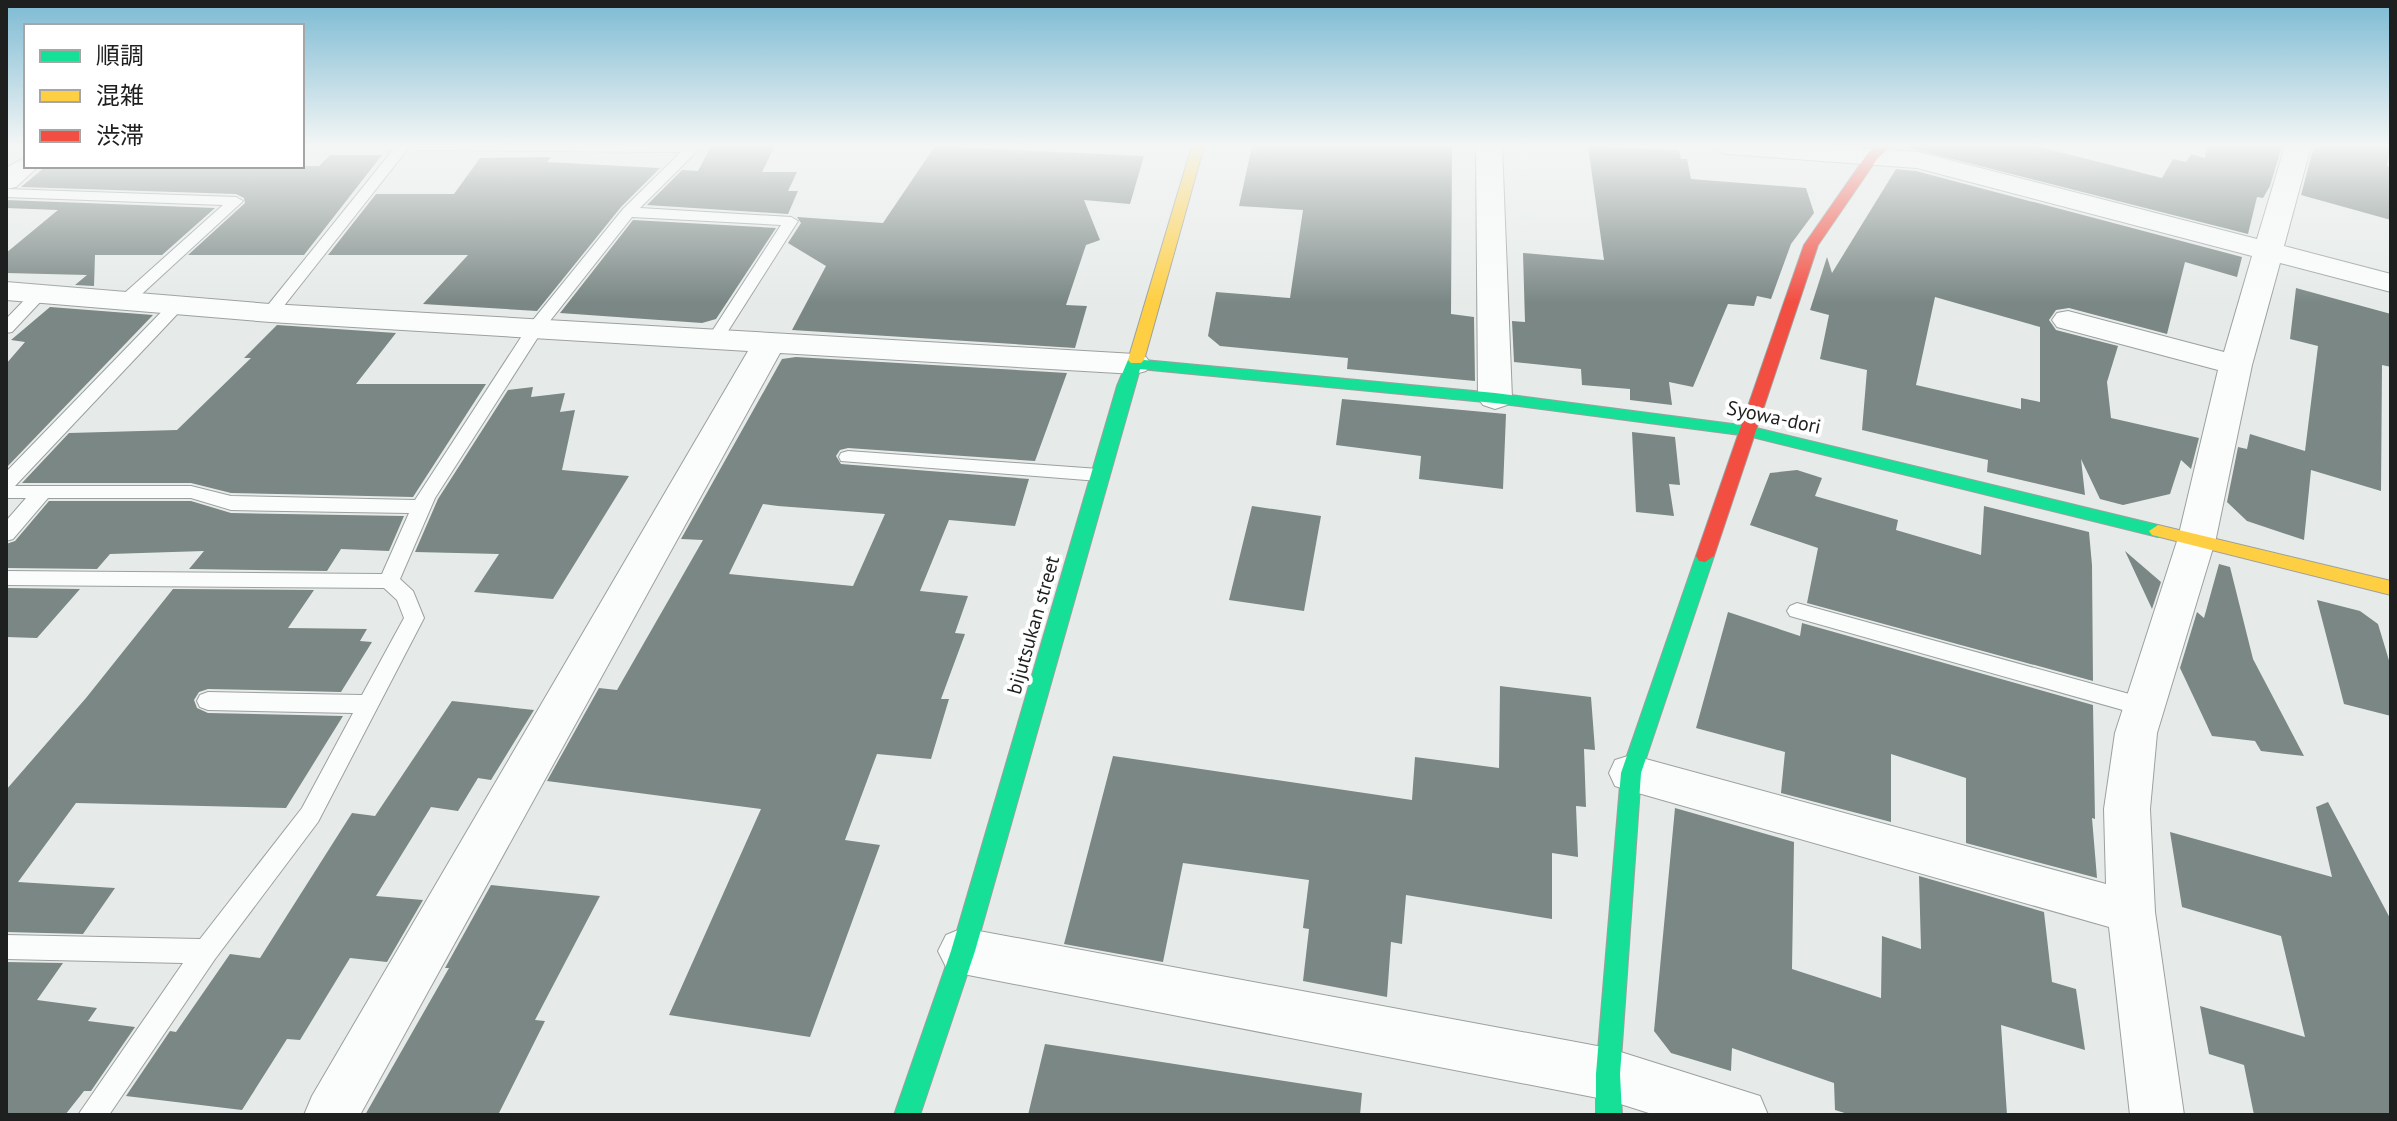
<svg xmlns="http://www.w3.org/2000/svg" width="2397" height="1121" viewBox="0 0 2397 1121" font-family="'PT Sans','Noto Sans JP',sans-serif">
	<rect width="100%" height="100%" fill="#e6ebe9"/>
	<path fill="#7a8784" fill-rule="evenodd" d="M711 146H775L762 172H797L788 191H798L788 214 647 205 682 170 698 171Z
		M935 146 1144 156 1130 204 1084 200 1100 240 1086 245 1066 305 1087 306 1075 348 792 330 826 266 788 243 801 223 797 217 883 223Z
		M1252 146H1452L1451 314 1474 317 1475 381 1347 369 1348 358 1220 346 1208 336 1216 292 1290 298 1303 210 1239 206Z
		M1588 146 1679 150 1681 159H1687L1691 179 1806 188 1814 213 1791 244 1771 299 1757 296 1754 306 1728 304 1693 387 1669 382 1672 405 1630 400V389L1582 385 1581 369 1514 362 1512 321 1525 322 1523 253 1604 260Z
		M1911 146H2036L2162 178 2173 159 2186 162 2191 154 2205 158 2206 146H2282L2270 186 2263 198 2257 197 2248 234 1909 148Z
		M2314 146H2390L2387 166 2391 167V220L2301 195Z
		M330 155H382L304 255H188L245 203 244 198 236 194 21 187 46 166H319Z
		M551 157 547 162 660 168 621 207 537 311 423 304 468 255H328L376 194H454L480 158Z
		M1896 169 1916 171 2242 257 2237 277 2185 262 2167 334 2069 308 2056 310 2049 320 2056 330 2118 346 2107 382 2111 418 2199 438 2191 469 2181 460 2170 494 2123 505 2100 499 2081 459 2085 495 1987 472 1988 460 1862 430 1867 370 1820 359 1829 315 1810 310 1827 257 1832 273ZM1935 297 2040 327V402L2021 398V409L1916 385Z
		M6 200 215 208 162 255H95L94 286 75 285 87 275 6 273V253L58 210 6 208Z
		M633 220 776 228 716 319 702 323 560 313Z
		M2296 288 2391 314V367L2382 365 2381 491 2311 470 2304 540 2247 521 2227 502 2238 447 2247 449 2250 434 2305 451 2318 346 2290 339Z
		M50 307 153 315 6 468V364L25 342 11 340Z
		M277 325 396 333 356 384H486L413 497 231 493 191 483H22L69 433 177 430 251 358H244Z
		M796 357 1067 373 1035 461 848 448 840 450 836 456 841 464 1029 479 1015 526 949 520 920 591 968 596 955 633 965 634 941 699H949L931 759 877 754 845 840 880 845 810 1037 669 1015 761 809 547 781 599 688 617 690 703 540 681 539 782 359ZM763 504 778 506 885 514 853 586 729 574Z
		M533 387 531 397 565 393 560 412 575 410 562 470 629 476 553 599 474 592 499 554 415 552 438 499 508 390Z
		M1342 399 1506 414 1503 489 1419 479 1421 456 1336 445Z
		M1632 432 1675 437 1680 485 1669 484 1674 516 1636 512Z
		M1797 470 1822 478 1815 496 1898 520 1896 530 1981 555 1984 506 2089 532 2092 565 2093 681 1807 603 1818 548 1750 525 1770 473Z
		M49 501H191L231 513 404 516 389 551 341 549 327 571 189 569 204 551 110 554 97 569 6 568V544L15 541Z
		M1252 506 1321 516 1304 611 1229 600Z
		M2125 551 2161 582 2152 609Z
		M2219 564 2230 567 2253 659 2304 756 2261 751 2255 741 2212 736 2180 668 2197 612 2204 618Z
		M6 588 80 589 37 638 6 637Z
		M173 589 314 590 288 628 367 629 360 641 372 642 341 692 208 689 199 692 194 700 197 708 208 713 343 716 286 808 76 803 18 882 115 888 83 934 6 932V790L86 698Z
		M2317 600 2360 611 2378 624 2391 667V716L2344 704Z
		M1728 612 1800 636 1802 623 2093 705 2095 819 2092 818 2097 878 1966 843V778L1891 754V822L1781 793 1785 752 1696 728Z
		M1500 686 1591 697 1595 750 1584 749 1586 807 1576 806 1578 857 1552 853V919L1406 895 1402 944 1391 942 1387 997 1303 981 1309 929 1303 928 1309 880 1183 863 1163 962 1064 944 1113 756 1412 800 1415 757 1499 768Z
		M452 701 534 710 491 780 478 778 458 811 431 807 376 896 423 900 387 962 350 958 300 1040 287 1039 242 1110 126 1096 170 1031 176 1032 230 954 260 958 352 813 375 816Z
		M2328 802 2391 920V1115H2254L2244 1065 2209 1054 2200 1006 2305 1037 2281 936 2182 907 2170 832 2332 877 2316 807Z
		M1675 808 1794 842 1792 969 1881 998 1882 936 1921 949 1919 876 2044 912 2052 982 2076 989 2085 1050 2001 1025 2007 1115H1851L1835 1110 1834 1083 1732 1048 1731 1071 1671 1053 1654 1031Z
		M491 885 600 896 535 1020 545 1021 498 1115H365L449 968H445Z
		M6 962 63 963 37 1000 97 1008 88 1021 135 1027 91 1091H84L65 1115H6Z
		M1045 1044 1362 1093 1360 1115H1028Z"/>
	<g fill="none" stroke-linecap="round" stroke-linejoin="round">
		<defs>
			<path id="lane" d="M396 146H410L276 316H264V310Z
				M410 146H702L640 208 791 217 798 221 723 339 715 344 707 339 781 225 632 217 542 331 435 498 400 579 413 591 424 618 318 822 215 959 109 1115H78L183 963 6 959V935L200 939 302 808 353 713 208 710 200 707 197 701 200 695 208 692 362 695 404 618 397 600 384 588 6 585V571L382 574 409 513 231 510 191 498H48L13 539 6 541V521L26 498H6V472L171 302H183V308L15 486H191L231 496 415 500 529 325 623 209 681 152 417 150Z
				M6 189 236 197 243 201 131 304H119V298L223 205 6 197Z
				M39 289 45 291V297L12 332 6 333V319L33 291Z
				M848 451 1099 469 1108 475 1099 481 841 461 839 457 841 453Z
				M1797 603 2144 698 2152 701 2155 707 2152 713 2144 716 1790 616 1787 611 1790 606Z"/>
			<path id="street" d="M1476 146H1502L1512 398 1507 405 1495 409 1483 405 1478 398Z
				M1716 146H1833L1918 152 2257 239 2285 146H2311L2284 246 2391 274V292L2280 263 2252 365 2216 538 2157 733 2150 809 2155 912 2184 1115H2130L2109 927 1631 791 1615 786 1609 773 1615 760 1631 755 2106 884 2104 809 2115 733 2178 538 2218 370 2057 327 2052 320 2057 313 2068 311 2224 352 2252 256 1917 168 1729 154 1720 152Z
				M26 157V166H39L16 187 6 189V168Z
				M6 282 270 304 1135 354 1146 357 1151 364 1146 371 1135 374 780 353 360 1115H304L312 1096 748 351 270 322 6 300Z
				M963 928 1608 1048 1760 1096 1768 1115H1655L1608 1100 963 974 946 967 938 951 946 935Z"/>
			<path id="fast" d="M1136 355 1144 360 1495 393 1748 426 2158 525 2167 531 2158 537 1748 436 1495 403 1140 369 975 951 920 1115H894L951 951 1117 386 1128 360Z
				M1705 550 1714 556 1641 773 1620 1074 1622 1115H1596V1074L1621 773 1696 556Z"/>
			<path id="slow" d="M1192 146H1204L1144 360 1141 363H1131L1128 360Z
				M2158 525 2391 581V595L2152 535 2149 531Z"/>
			<path id="jam" d="M1877 146H1890L1877 159 1818 245 1714 556 1705 562 1699 561 1696 556 1804 245 1868 153Z"/>
		</defs>
		<use href="#lane" stroke="#9ca09e" stroke-width="2"/>
		<use href="#street" stroke="#9ca09e" stroke-width="2"/>
		<use href="#fast" stroke="#9ca09e" stroke-width="2"/>
		<use href="#slow" stroke="#9ca09e" stroke-width="2"/>
		<use href="#jam" stroke="#9ca09e" stroke-width="2"/>
		<use href="#lane" fill="#fbfcfc" fill-rule="evenodd"/>
		<use href="#street" fill="#fbfcfc" fill-rule="evenodd"/>
		<use href="#fast" fill="#16e098" fill-rule="evenodd"/>
		<use href="#slow" fill="#ffcf43" fill-rule="evenodd"/>
		<use href="#jam" fill="#f24e42" fill-rule="evenodd"/>
	</g>
	<linearGradient id="sky" x2="0" y2="1"><stop stop-color="#7cbad3"/><stop offset="0.48" stop-color="#f4f6f5"/><stop offset="1" stop-color="#f4f6f5" stop-opacity="0"/></linearGradient>
	<rect width="2397" height="303" fill="url(#sky)"/>
	<g text-anchor="middle" dominant-baseline="central" stroke-width="8" stroke-linejoin="round" paint-order="stroke">
		<g font-size="20" fill="#1d201f" stroke="#fff">
			<text transform="translate(1774 417) rotate(12)">Syowa-dori</text>
			<text transform="translate(1033 625) rotate(-74)">bijutsukan street</text>
		</g>
	</g>
	<rect width="2397" height="1121" fill="none" stroke="#1d201f" stroke-width="16"/>
	<rect x="24" y="24" width="280" height="144" fill="#ffffff" stroke="#a5a6a5" stroke-width="2"/>
	<rect x="40" y="50" width="40" height="12" fill="#16e098" stroke="#a5a6a5" stroke-width="2"/>
	<text x="96" y="64" font-size="24" fill="#1d201f">順調</text>
	<rect x="40" y="90" width="40" height="12" fill="#ffcf43" stroke="#a5a6a5" stroke-width="2"/>
	<text x="96" y="104" font-size="24" fill="#1d201f">混雑</text>
	<rect x="40" y="130" width="40" height="12" fill="#f24e42" stroke="#a5a6a5" stroke-width="2"/>
	<text x="96" y="144" font-size="24" fill="#1d201f">渋滞</text>
</svg>
